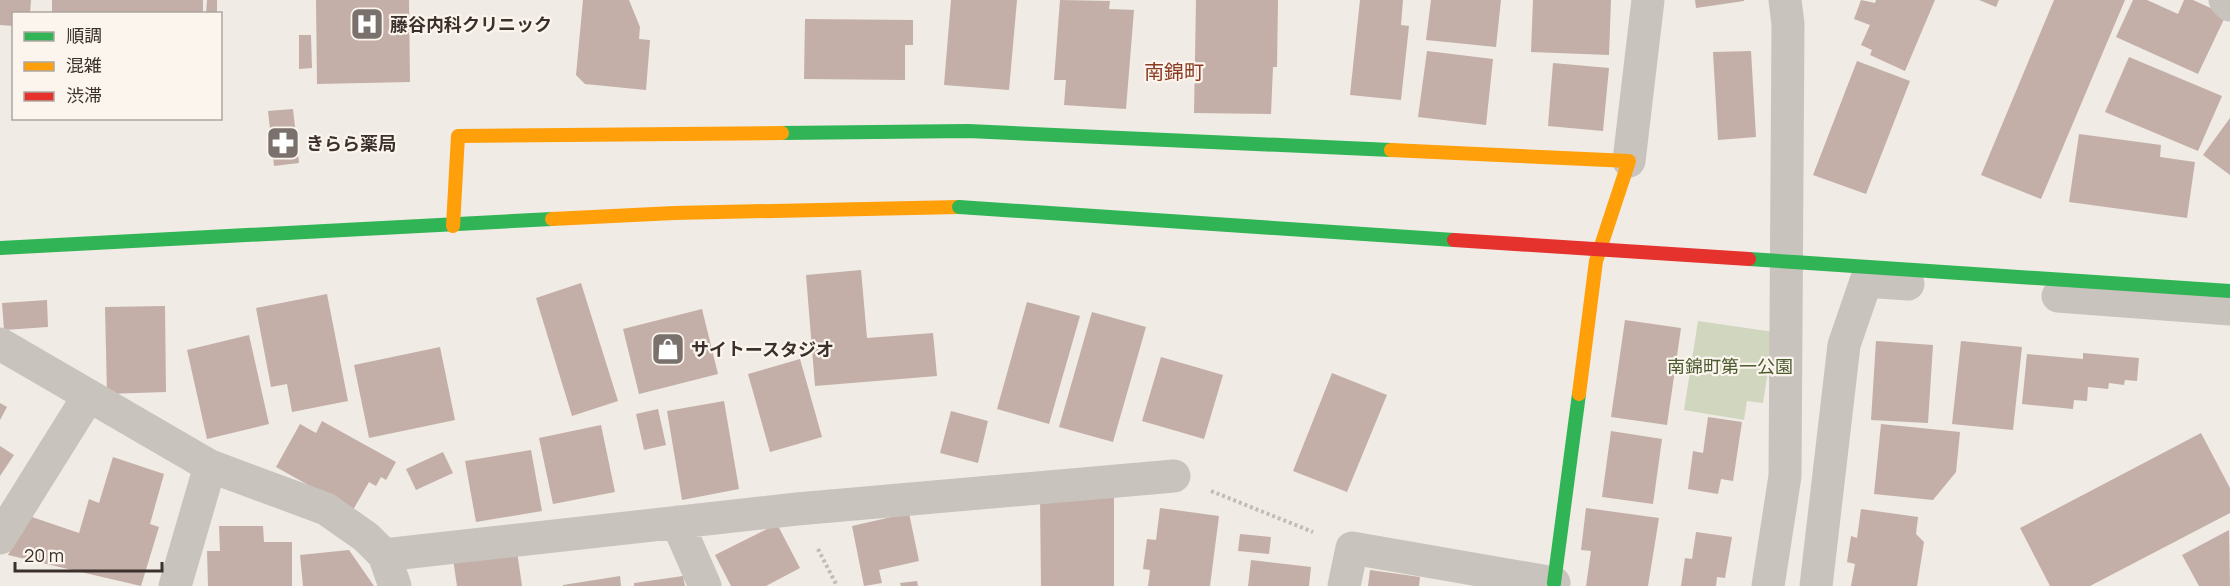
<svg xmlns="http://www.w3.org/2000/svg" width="2230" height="586" viewBox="0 0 2230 586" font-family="Manrope,'Noto Sans JP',sans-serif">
	<rect width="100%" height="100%" fill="#f0ebe5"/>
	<path fill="#d1d6bf" d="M1698 321 1774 332 1763 403 1747 401 1744 420 1684 410Z"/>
	<path fill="#c3afa7" d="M0 0H31L30 14H14V26L0 25Z
		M52 0H203V14H52Z
		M207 0H217V14H206Z
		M316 0H409L410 82 317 84Z
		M583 0H629L640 27 639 39 650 40 646 90 585 84 576 75Z
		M951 0H1017L1009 90 944 85Z
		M1060 0 1110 1 1109 9 1134 10 1126 109 1064 105 1066 80H1054Z
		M1196 0H1278L1277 67H1273L1271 114 1194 113Z
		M1360 0H1403L1401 25 1409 26 1401 100 1350 95Z
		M1431 0H1501L1496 47 1426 40Z
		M1533 0H1611L1609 55 1531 52Z
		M1695 0H1744V1L1696 8Z
		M1861 0 1875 3 1876 0H1935L1905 71 1870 55 1872 50 1861 45 1870 25 1854 19Z
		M1979 0H1999L1996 7Z
		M2054 0H2125L2041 199 1981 175Z
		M2133 0H2147L2178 14 2184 0H2193L2226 15 2198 74 2116 37Z
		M805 19 913 20V45H905V80L804 79Z
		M299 35H311L312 68 299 69Z
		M1427 51 1493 59 1486 125 1418 117Z
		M1751 51 1756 137 1718 140 1713 52Z
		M2129 57 2222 96 2198 151 2105 112Z
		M1857 61 1910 81 1866 194 1813 175Z
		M1553 63 1609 68 1603 131 1548 126Z
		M293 109 299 163 274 166 268 111Z
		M2230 118V175L2203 155Z
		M2079 134 2161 145 2160 157 2195 162 2187 218 2069 202Z
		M861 270 867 338 933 333 937 376 815 386 806 275Z
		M581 283 618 401 572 416 536 298Z
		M327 294 348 401 292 412 287 384 271 387 256 308Z
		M47 300 48 327 4 330 2 303Z
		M1027 302 1080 316 1049 424 997 409Z
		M165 306 166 392 107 394 105 307Z
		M702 309 718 374 639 394 623 329Z
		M1092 312 1146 327 1113 442 1059 427Z
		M1625 320 1681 328 1667 425 1611 417Z
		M249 335 269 424 207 439 187 350Z
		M1876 341 1933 345 1928 423 1871 420Z
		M1961 341 2022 347 2013 430 1952 424Z
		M440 347 455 420 369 438 354 365Z
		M2083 353 2139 358 2137 381 2125 380 2124 385 2109 383 2108 389 2088 387 2087 401 2074 400 2073 409 2022 404 2027 354 2083 359Z
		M1161 357 1223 375 1204 439 1142 421Z
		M800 359 822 437 770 452 748 374Z
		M1332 373 1387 395 1347 492 1293 471Z
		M724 401 739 489 682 500 667 411Z
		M0 403 7 407 0 420Z
		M658 409 666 445 644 450 636 414Z
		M951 411 988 421 978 463 940 453Z
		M1708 417 1742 422 1733 481 1721 479 1718 494 1688 489 1693 451 1703 453Z
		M322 421 396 462 386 480 381 477 376 486 369 482 353 510 276 467 300 424 316 433Z
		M1881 424 1960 432 1956 472 1933 500 1874 494Z
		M601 425 615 492 553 504 539 438Z
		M1611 431 1662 439 1653 504 1602 497Z
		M2201 433 2230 488V513L2090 586H2050L2020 528Z
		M0 446 14 455 0 476Z
		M531 450 542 511 476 522 465 461Z
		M443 452 453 473 416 490 406 469Z
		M113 457 164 474 150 524 159 527 141 586 8 555 29 516 79 533 89 499 99 503Z
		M1114 498V586H1041L1040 499Z
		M1160 508 1219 516 1210 586H1148L1150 570 1143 569 1147 539 1156 540Z
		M1586 508 1659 518 1648 586H1586L1591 551 1581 550Z
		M1861 509 1918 517 1916 534 1924 542 1917 586H1851L1855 564 1847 562 1851 536 1857 538Z
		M909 513 919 561 879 570 882 583 864 586 852 526Z
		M777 524 800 568 766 586H731L715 555Z
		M219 526H263L264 542H292V586H208L207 551H220Z
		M2229 530 2230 586H2199L2182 555Z
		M1696 532 1732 537 1725 578 1717 577 1716 586H1681L1685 558 1692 559Z
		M1240 534 1271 537 1269 554 1238 551Z
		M349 550 374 586H303L300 555Z
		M517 551 522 586H457L453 559Z
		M1251 560 1311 567 1309 586H1248Z
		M1370 570 1420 577 1419 586H1368Z
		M620 576 621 586H563V585Z
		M683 576 685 586H634V583Z
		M917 581 918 586H901L900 583Z"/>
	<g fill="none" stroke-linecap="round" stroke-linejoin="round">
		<path stroke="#c2bbb6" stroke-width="4" stroke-dasharray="3 3" stroke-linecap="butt" d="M1211 491 1313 532
			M818 549 837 586"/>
		<path stroke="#c9c3be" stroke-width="33" d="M2225 0 2230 5
			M1629 161 1648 0
			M2058 296 2230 309
			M0 344 210 466 326 509 366 537 384 555 395 586
			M677 522 705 586
			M0 538 88 397
			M384 555 797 509 1174 476
			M175 586 210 466
			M1344 586 1352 548 1554 583 1553 586
			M1768 586 1785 476 1788 24 1785 0
			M1816 586 1844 345 1866 281 1908 284"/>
		<path stroke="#30b455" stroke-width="14" d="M782 133 968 131 1391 150
			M0 248 552 219
			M1554 583 1579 394"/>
		<path stroke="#ff9f0a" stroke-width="14" d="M1391 150 1629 161 1596 261 1579 394
			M552 219 674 213 959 207
			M453 226 458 136 782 133"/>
		<path stroke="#30b455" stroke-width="14" d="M959 207 1454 240
			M1749 259 2230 291"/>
		<path stroke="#e5322d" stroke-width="14" d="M1454 240 1749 259"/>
	</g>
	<defs>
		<symbol id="hospital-square" viewBox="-11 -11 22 22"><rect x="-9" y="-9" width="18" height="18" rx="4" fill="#7a716c" stroke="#fbf5ee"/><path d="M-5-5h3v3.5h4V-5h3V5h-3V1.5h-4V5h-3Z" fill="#fff"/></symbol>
		<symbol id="pharmacy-square" viewBox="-11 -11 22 22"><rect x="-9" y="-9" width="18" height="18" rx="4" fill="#7a716c" stroke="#fbf5ee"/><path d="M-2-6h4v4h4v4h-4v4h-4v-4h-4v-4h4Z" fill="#fff"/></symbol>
		<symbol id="shop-square" viewBox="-11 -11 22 22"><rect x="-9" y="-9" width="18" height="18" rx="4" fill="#7a716c" stroke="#fbf5ee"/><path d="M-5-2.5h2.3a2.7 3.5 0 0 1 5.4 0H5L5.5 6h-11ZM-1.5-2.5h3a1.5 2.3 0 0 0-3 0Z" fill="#fff"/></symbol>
	</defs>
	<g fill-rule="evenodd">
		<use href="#hospital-square" x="348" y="5" width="38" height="38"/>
		<use href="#pharmacy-square" x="264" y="124" width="38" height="38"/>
		<use href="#shop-square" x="649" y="330" width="38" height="38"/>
	</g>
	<g text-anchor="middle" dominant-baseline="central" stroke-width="4.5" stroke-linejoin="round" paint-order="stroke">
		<g font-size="18" font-weight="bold" fill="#3b302b" stroke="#fbf5ee" text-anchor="start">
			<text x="390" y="24">藤谷内科クリニック</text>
			<text x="306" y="143">きらら薬局</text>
			<text x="691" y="349">サイトースタジオ</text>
		</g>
		<g font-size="18" fill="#4a5a2e" stroke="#fbf5ee">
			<text x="1730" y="366">南錦町第一公園</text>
		</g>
		<g font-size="20" fill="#8c3b22" stroke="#fbf5ee">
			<text x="1174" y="71">南錦町</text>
		</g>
	</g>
	<rect x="12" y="12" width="210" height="108" fill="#fbf5ee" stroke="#aea6a0" stroke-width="1.5"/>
	<rect x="24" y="32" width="30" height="9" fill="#30b455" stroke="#aea6a0" stroke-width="1.5"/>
	<text x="66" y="42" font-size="18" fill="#3b302b">順調</text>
	<rect x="24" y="62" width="30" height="9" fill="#ff9f0a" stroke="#aea6a0" stroke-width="1.5"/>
	<text x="66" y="72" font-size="18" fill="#3b302b">混雑</text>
	<rect x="24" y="92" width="30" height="9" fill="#e5322d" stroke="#aea6a0" stroke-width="1.5"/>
	<text x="66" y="102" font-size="18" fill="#3b302b">渋滞</text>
	<path d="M15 562v9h147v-9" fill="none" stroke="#3b302b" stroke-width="3"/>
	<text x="24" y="562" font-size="18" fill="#3b302b" stroke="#fbf5ee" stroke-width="4.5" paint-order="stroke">20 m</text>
</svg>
